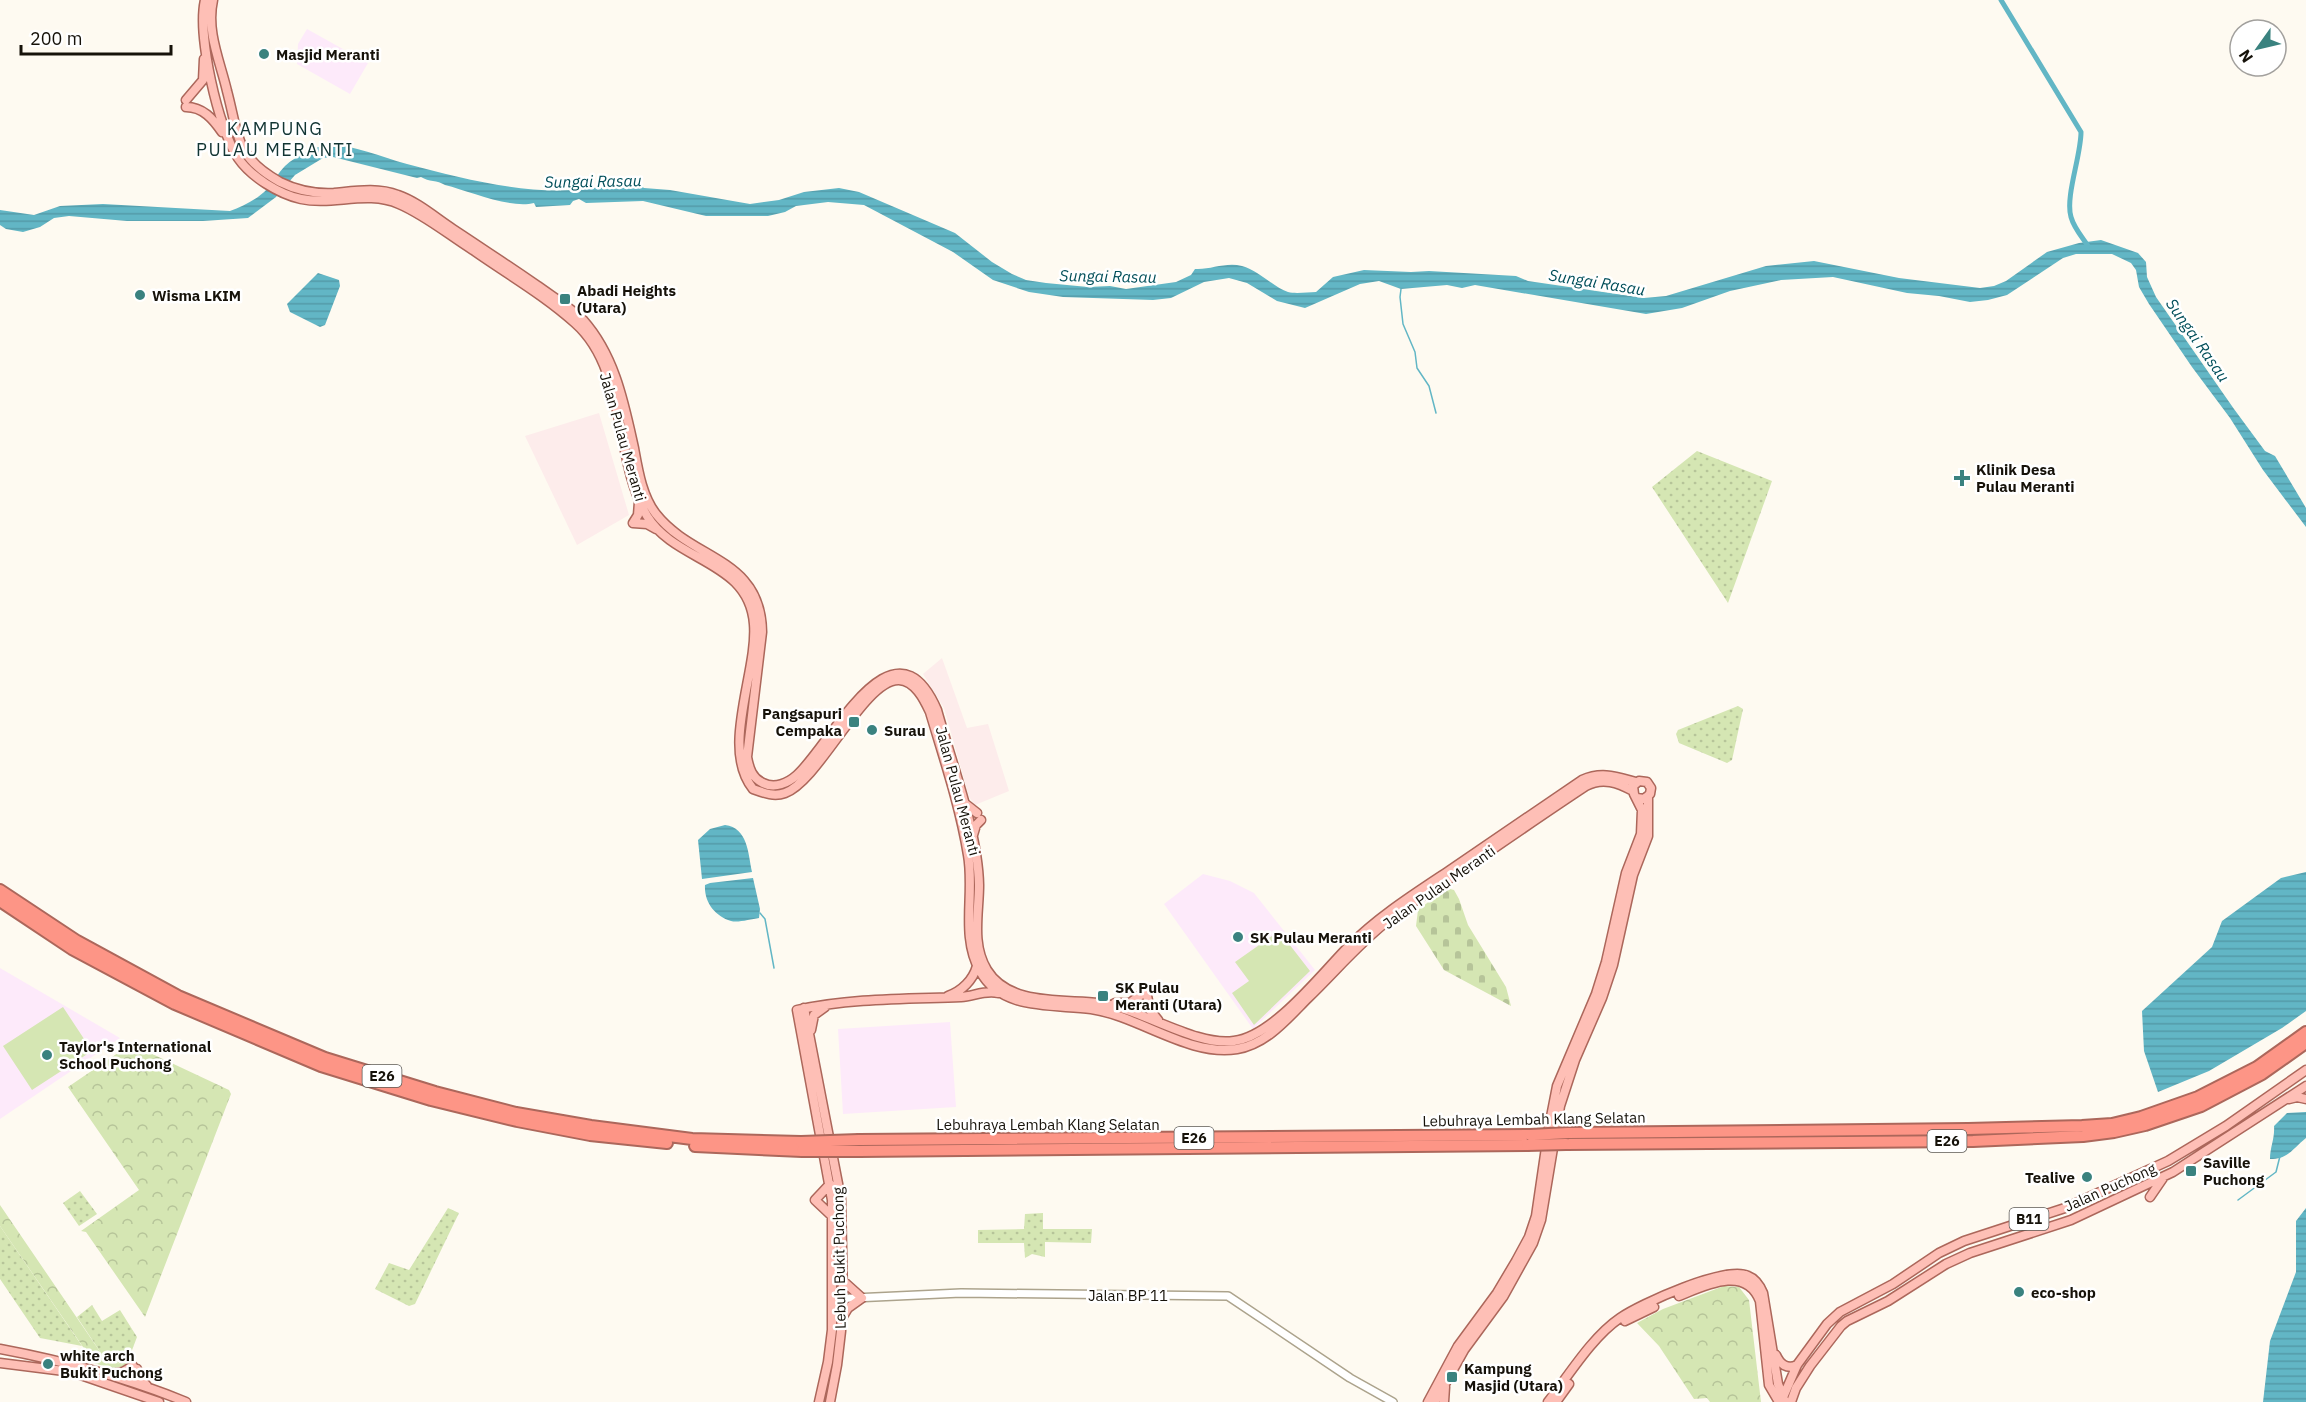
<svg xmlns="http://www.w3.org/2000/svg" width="2306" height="1402" viewBox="0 0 2306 1402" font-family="'IBM Plex Sans',sans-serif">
	<defs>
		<pattern id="grass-dots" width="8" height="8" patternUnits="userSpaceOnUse" patternTransform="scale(1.5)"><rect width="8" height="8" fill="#d5e6b3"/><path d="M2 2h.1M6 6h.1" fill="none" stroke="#b6c499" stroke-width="1.8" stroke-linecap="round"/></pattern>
		<pattern id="forest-crowns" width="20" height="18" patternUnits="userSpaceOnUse" patternTransform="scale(1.5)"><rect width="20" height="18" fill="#d5e6b3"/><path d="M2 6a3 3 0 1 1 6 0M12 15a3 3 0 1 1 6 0" fill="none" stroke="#b6c499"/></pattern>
		<pattern id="cemetery-stones" width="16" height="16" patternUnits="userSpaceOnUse" patternTransform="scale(1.5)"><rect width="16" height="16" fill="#d5e6b3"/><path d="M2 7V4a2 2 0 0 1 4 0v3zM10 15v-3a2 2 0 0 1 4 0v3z" fill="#b6c499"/></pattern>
		<pattern id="water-rules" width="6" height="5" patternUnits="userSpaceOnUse" patternTransform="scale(1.5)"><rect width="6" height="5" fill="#62b6c5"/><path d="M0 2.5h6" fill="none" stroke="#549ba8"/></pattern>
	</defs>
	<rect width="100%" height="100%" fill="#fefaf1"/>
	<path fill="#fdeceb" d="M599 413 629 515 577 545 525 436Z
		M942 658 967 728 988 724 1009 791 975 805 969 797 944 708 923 674Z"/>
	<path fill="#fdeafa" d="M307 29 368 63 350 94 297 64 298 44Z
		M1203 874 1230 881 1254 893 1315 970 1253 1029 1164 904Z
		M0 968 120 1038 0 1119Z
		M950 1022 956 1107 843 1114 838 1029Z"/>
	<path fill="url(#grass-dots)" d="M1697 451 1772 481 1728 603 1652 487Z
		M1738 706 1743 709 1732 760 1727 763 1679 743 1676 734 1678 730Z
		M80 1191 97 1214 79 1226 63 1203Z
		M448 1208 459 1213 415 1304 409 1306 375 1289 389 1263 409 1270Z
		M1043 1213V1229H1092L1091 1243 1045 1242V1257L1032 1254 1025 1258 1024 1243H978V1230L1024 1229 1025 1214Z
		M0 1226 82 1346 40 1338 0 1279Z
		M92 1305 102 1321 120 1310 137 1337 126 1366 105 1359 77 1317Z"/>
	<path fill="url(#forest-crowns)" d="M131 1044 229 1090 231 1094 145 1317 86 1232 81 1231 139 1190 68 1087Z
		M0 1205 105 1359 126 1366 116 1370 94 1363 0 1226Z
		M1724 1286 1739 1287 1749 1300 1761 1402H1710L1707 1398 1694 1399 1659 1346 1637 1323 1663 1309Z"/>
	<path fill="url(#cemetery-stones)" d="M1450 889 1454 890 1459 899 1468 925 1506 987 1511 1006 1444 970 1416 926 1418 910 1444 890Z"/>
	<path fill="#d5e6b3" d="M1279 931 1310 971 1254 1025 1232 993 1249 981 1235 962Z
		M63 1007 92 1051 32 1090 3 1046Z"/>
	<path fill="url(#water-rules)" d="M327 144C354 145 381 157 407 164 473 181 546 201 614 184 622 182 631 187 640 185L644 188 670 190 750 204 779 200 804 192 839 188 859 192 955 233 992 262 1012 274 1026 280 1046 283 1088 287 1110 286 1126 289 1176 282 1191 275 1195 269C1211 270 1225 262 1242 266 1259 271 1275 288 1288 292 1296 294 1308 292 1316 292L1333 277 1364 270 1411 272 1429 271 1516 276 1528 281 1644 298 1666 296 1766 266 1814 261 1899 278 1980 288 1994 286 2006 281 2047 252 2079 243 2101 240 2138 253 2146 262 2147 277 2156 297 2234 409 2265 451 2275 456 2306 508V527L2263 470 2230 418 2192 367 2149 304 2139 287 2136 270 2131 263 2112 254H2076L2063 258 2007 295 1988 300 1970 302 1939 296 1907 293 1833 277 1781 280 1730 291 1682 308 1646 314 1475 285 1462 288 1447 285 1401 289 1379 281 1360 284 1305 308 1277 301 1247 283 1229 278 1204 282 1171 298 1153 300 1063 297 1029 292 993 280 953 252 864 205 828 202 796 206 785 212 768 216H706L643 201 586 203 579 199 573 201 570 205 536 207 534 203C510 209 469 191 445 185 437 180 429 182 421 177L417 178 333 157 323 158 295 175 276 197 248 218 203 221H127L69 216 54 218 40 227 23 232 6 229 0 225V210L34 215 60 206 103 204 230 211C243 206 258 199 267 189 274 182 278 173 285 166 297 155 312 149 327 144Z
		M318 273 339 280 340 286 325 325 320 327 290 312 287 304Z
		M725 825C748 828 748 853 752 872L702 879 698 840 710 829Z
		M2306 872V1011L2282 1028 2209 1071 2158 1092 2144 1051 2142 1011 2212 947 2222 921 2281 878Z
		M753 878 760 909 759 918C751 919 738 923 731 921 715 916 704 902 705 885L710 883Z
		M2306 1112V1138C2293 1148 2289 1159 2270 1159 2270 1147 2275 1138 2274 1126L2287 1113Z
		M2306 1208V1402H2263L2270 1341 2296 1272V1221Z"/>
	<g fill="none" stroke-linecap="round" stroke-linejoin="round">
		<path stroke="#62b6c5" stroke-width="1.5" d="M1401 289 1400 297 1403 324 1415 352 1417 368 1429 386 1436 413
			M760 913 765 919 774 968
			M2238 1200 2276 1172 2280 1156"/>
		<path stroke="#62b6c5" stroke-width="5" d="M2001 0 2081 132C2081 156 2065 197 2071 217 2074 228 2082 237 2088 246"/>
		<defs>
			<path id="minor" d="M832 1299 961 1293 1228 1296 1350 1378 1393 1402"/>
			<path id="major" d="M205 0C197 35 218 128 238 158 251 177 279 194 301 199 333 206 367 190 399 204 425 215 449 235 473 250 507 274 544 295 575 323 628 370 613 459 647 516 676 563 749 560 754 624 758 672 720 748 753 789 764 793 774 797 785 793 820 780 864 679 899 680 915 681 924 699 930 712 944 759 960 806 968 855 975 893 960 936 980 971 1001 1011 1053 1004 1091 1009 1139 1016 1189 1057 1237 1049 1267 1044 1288 1018 1308 998 1335 972 1360 942 1390 919 1410 902 1434 889 1455 875 1499 845 1542 815 1586 786 1603 777 1618 783 1633 791
				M213 0C206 31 220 61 227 91 239 136 235 157 280 182 298 191 314 194 334 193 355 191 378 187 398 195 418 202 436 218 453 229 482 248 510 267 538 286 553 297 570 307 583 320 615 356 624 403 634 448 638 470 642 496 656 514 693 561 761 557 762 632L747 757C749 768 752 778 763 783 775 789 788 783 797 775 831 745 894 610 937 710 951 761 978 832 979 885 979 913 971 944 987 970 1009 1006 1063 999 1099 1003 1140 1008 1196 1047 1234 1041 1274 1036 1321 974 1349 946 1379 916 1414 894 1450 870 1494 840 1538 810 1582 780 1602 771 1617 777 1636 782
				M186 100 203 80 204 59
				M186 107C203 107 213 119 222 132
				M639 502 638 515 633 523 647 524 656 529
				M963 802 977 813
				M973 835 976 825 981 820
				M1146 991 1150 1010 1158 1020
				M948 996C962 991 973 980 977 966
				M1115 1003H1130L1146 991
				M804 1008 841 1199 843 1298 841 1331 837 1365 830 1402
				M811 1030 814 1015 825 1007
				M2289 1099 2297 1097 2306 1099
				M830 1184 815 1200 833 1217
				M2150 1197 2163 1178
				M842 1280 862 1298 848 1308 842 1318
				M1679 1296C1706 1285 1746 1265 1760 1301L1769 1385 1779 1402
				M1625 1321 1654 1307
				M0 1349C64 1361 125 1377 186 1402
				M1776 1355C1780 1364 1787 1370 1797 1365
				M0 1363 72 1372 159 1402
				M137 1369 139 1377 147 1386
				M112 1374 123 1372 133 1366
				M819 1402 828 1362 832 1330V1200L797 1010C850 998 907 999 961 997 974 996 985 990 998 993
				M1428 1402 1458 1346 1497 1293 1516 1261 1529 1237 1536 1216 1549 1127 1557 1086 1596 994 1606 962 1626 873 1641 834 1642 810 1634 794 1633 786 1639 781 1647 782 1651 788 1650 794 1644 799 1637 798
				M1435 1402 1464 1350 1503 1297 1533 1243 1541 1220 1560 1106 1575 1060 1602 998 1613 965 1633 875 1648 836V796
				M1444 1402 1445 1387
				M1548 1402C1569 1375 1592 1337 1620 1318 1640 1304 1726 1265 1748 1276 1756 1279 1760 1286 1763 1293L1778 1384 1784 1399
				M1556 1402 1569 1384
				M1781 1402 1797 1365 1827 1324 1840 1312 1893 1284 1939 1253 1964 1241 2065 1208 2168 1161 2226 1126 2306 1070
				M1791 1402 1796 1388 1810 1366 1841 1326 1847 1321 1888 1301 1946 1264 1970 1253 2071 1220 2173 1172 2306 1086"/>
			<path id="highway" d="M0 890 77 941 178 996 325 1058 435 1092 516 1113 591 1126 692 1139 801 1142
				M0 901 72 949 175 1004 321 1066 431 1100 517 1121 590 1135 667 1143
				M1568 1133 1968 1129 2082 1126 2112 1124 2141 1117 2198 1097 2257 1067 2306 1032
				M859 1140 1530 1135
				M1566 1144 1973 1141 2083 1136 2114 1132 2145 1125 2201 1106 2262 1074 2306 1043
				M695 1146 802 1151
				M859 1151 1527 1145"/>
		</defs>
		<use href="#minor" stroke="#aca38c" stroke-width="10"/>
		<use href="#major" stroke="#ac675b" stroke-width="11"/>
		<use href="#highway" stroke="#ac675b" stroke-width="14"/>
		<use href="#minor" stroke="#fff" stroke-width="7"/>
		<use href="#major" stroke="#febfb6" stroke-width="8"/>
		<use href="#highway" stroke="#fd9586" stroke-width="10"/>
		<defs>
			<path id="highway-bridge" d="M1530 1135 1568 1133
				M801 1142 859 1140
				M1527 1145 1566 1144
				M802 1151H859"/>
		</defs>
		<use href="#highway-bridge" stroke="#ac675b" stroke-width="14" stroke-linecap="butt"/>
		<use href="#highway-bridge" stroke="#fd9586" stroke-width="10"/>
	</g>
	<g fill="#3a827f" stroke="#fff" stroke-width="2">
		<circle cx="264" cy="54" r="6"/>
		<circle cx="140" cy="295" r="6"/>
		<rect x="559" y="293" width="12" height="12" rx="3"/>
		<path d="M1959 469h6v6h6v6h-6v6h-6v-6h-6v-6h6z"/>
		<rect x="848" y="716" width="12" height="12" rx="3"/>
		<circle cx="872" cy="730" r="6"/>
		<circle cx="1238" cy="937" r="6"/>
		<rect x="1097" y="990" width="12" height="12" rx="3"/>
		<circle cx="47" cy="1055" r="6"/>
		<rect x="2185" y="1165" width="12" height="12" rx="3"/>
		<circle cx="2087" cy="1177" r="6"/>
		<circle cx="2019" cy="1292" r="6"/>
		<circle cx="48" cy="1364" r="6"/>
		<rect x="1446" y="1371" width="12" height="12" rx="3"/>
	</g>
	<g text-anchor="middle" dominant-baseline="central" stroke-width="5" stroke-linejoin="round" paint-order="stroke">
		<g fill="#fff" stroke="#5c5954" stroke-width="1.5">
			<rect x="362.5" y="1065" width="39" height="22" rx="4.5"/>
			<rect x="1174.5" y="1127" width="39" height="22" rx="4.5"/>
			<rect x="1927.5" y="1130" width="39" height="22" rx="4.5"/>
			<rect x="2009.5" y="1208" width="39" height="22" rx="4.5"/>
		</g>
		<g font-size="14" font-weight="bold" fill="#16120a">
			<text x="382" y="1076">E26</text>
			<text x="1194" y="1138">E26</text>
			<text x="1947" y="1141">E26</text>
			<text x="2029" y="1219">B11</text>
		</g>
		<g font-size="15" font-weight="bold" fill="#16120a" stroke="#fff" text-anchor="start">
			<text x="276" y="54">Masjid Meranti</text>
			<text x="577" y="290">Abadi Heights<tspan x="577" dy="17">(Utara)</tspan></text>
			<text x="152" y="295">Wisma LKIM</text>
			<text x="1976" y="469">Klinik Desa<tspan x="1976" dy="17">Pulau Meranti</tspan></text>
			<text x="842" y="713" text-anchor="end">Pangsapuri<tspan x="842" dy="17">Cempaka</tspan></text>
			<text x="884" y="730">Surau</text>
			<text x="1250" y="937">SK Pulau Meranti</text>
			<text x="1115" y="987">SK Pulau<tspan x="1115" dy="17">Meranti (Utara)</tspan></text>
			<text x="59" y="1046">Taylor's International<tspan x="59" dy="17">School Puchong</tspan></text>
			<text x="2203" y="1162">Saville<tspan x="2203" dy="17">Puchong</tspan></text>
			<text x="2075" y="1177" text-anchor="end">Tealive</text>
			<text x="2031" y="1292">eco-shop</text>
			<text x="60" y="1355">white arch<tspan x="60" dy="17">Bukit Puchong</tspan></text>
			<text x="1464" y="1368">Kampung<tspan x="1464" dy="17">Masjid (Utara)</tspan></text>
		</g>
		<g font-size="15" fill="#16120a" stroke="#fff">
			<text transform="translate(623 437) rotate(74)">Jalan Pulau Meranti</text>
			<text transform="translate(958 791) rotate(75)">Jalan Pulau Meranti</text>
			<text transform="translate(1439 887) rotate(-35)">Jalan Pulau Meranti</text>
			<text transform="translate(1534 1119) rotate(-1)">Lebuhraya Lembah Klang Selatan</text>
			<text x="1048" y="1124">Lebuhraya Lembah Klang Selatan</text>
			<text transform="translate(2110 1187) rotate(-24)">Jalan Puchong</text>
			<text transform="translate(839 1258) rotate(-91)">Lebuh Bukit Puchong</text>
			<text x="1128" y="1295">Jalan BP 11</text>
		</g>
		<g font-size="16" font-style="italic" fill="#004e59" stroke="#fff">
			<text transform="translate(593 181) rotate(-1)">Sungai Rasau</text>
			<text transform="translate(1108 276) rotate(1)">Sungai Rasau</text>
			<text transform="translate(1597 282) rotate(9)">Sungai Rasau</text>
			<text transform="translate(2198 340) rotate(55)">Sungai Rasau</text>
		</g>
		<g font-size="18" letter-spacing="1.5" fill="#123534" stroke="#fff">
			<text x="275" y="128">KAMPUNG<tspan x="275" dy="21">PULAU MERANTI</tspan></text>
		</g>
	</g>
	<g transform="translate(2258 48) rotate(236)"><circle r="28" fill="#ffffff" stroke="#a2a09d" stroke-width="1.5"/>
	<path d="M0-4.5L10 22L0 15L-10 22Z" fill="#3a827f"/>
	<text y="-9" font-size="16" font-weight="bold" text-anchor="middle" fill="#16120a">N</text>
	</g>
	<path d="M21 45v9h150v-9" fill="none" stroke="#16120a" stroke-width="3"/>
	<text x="30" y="45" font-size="18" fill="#16120a" stroke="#ffffff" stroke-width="4.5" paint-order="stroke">200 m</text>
</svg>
